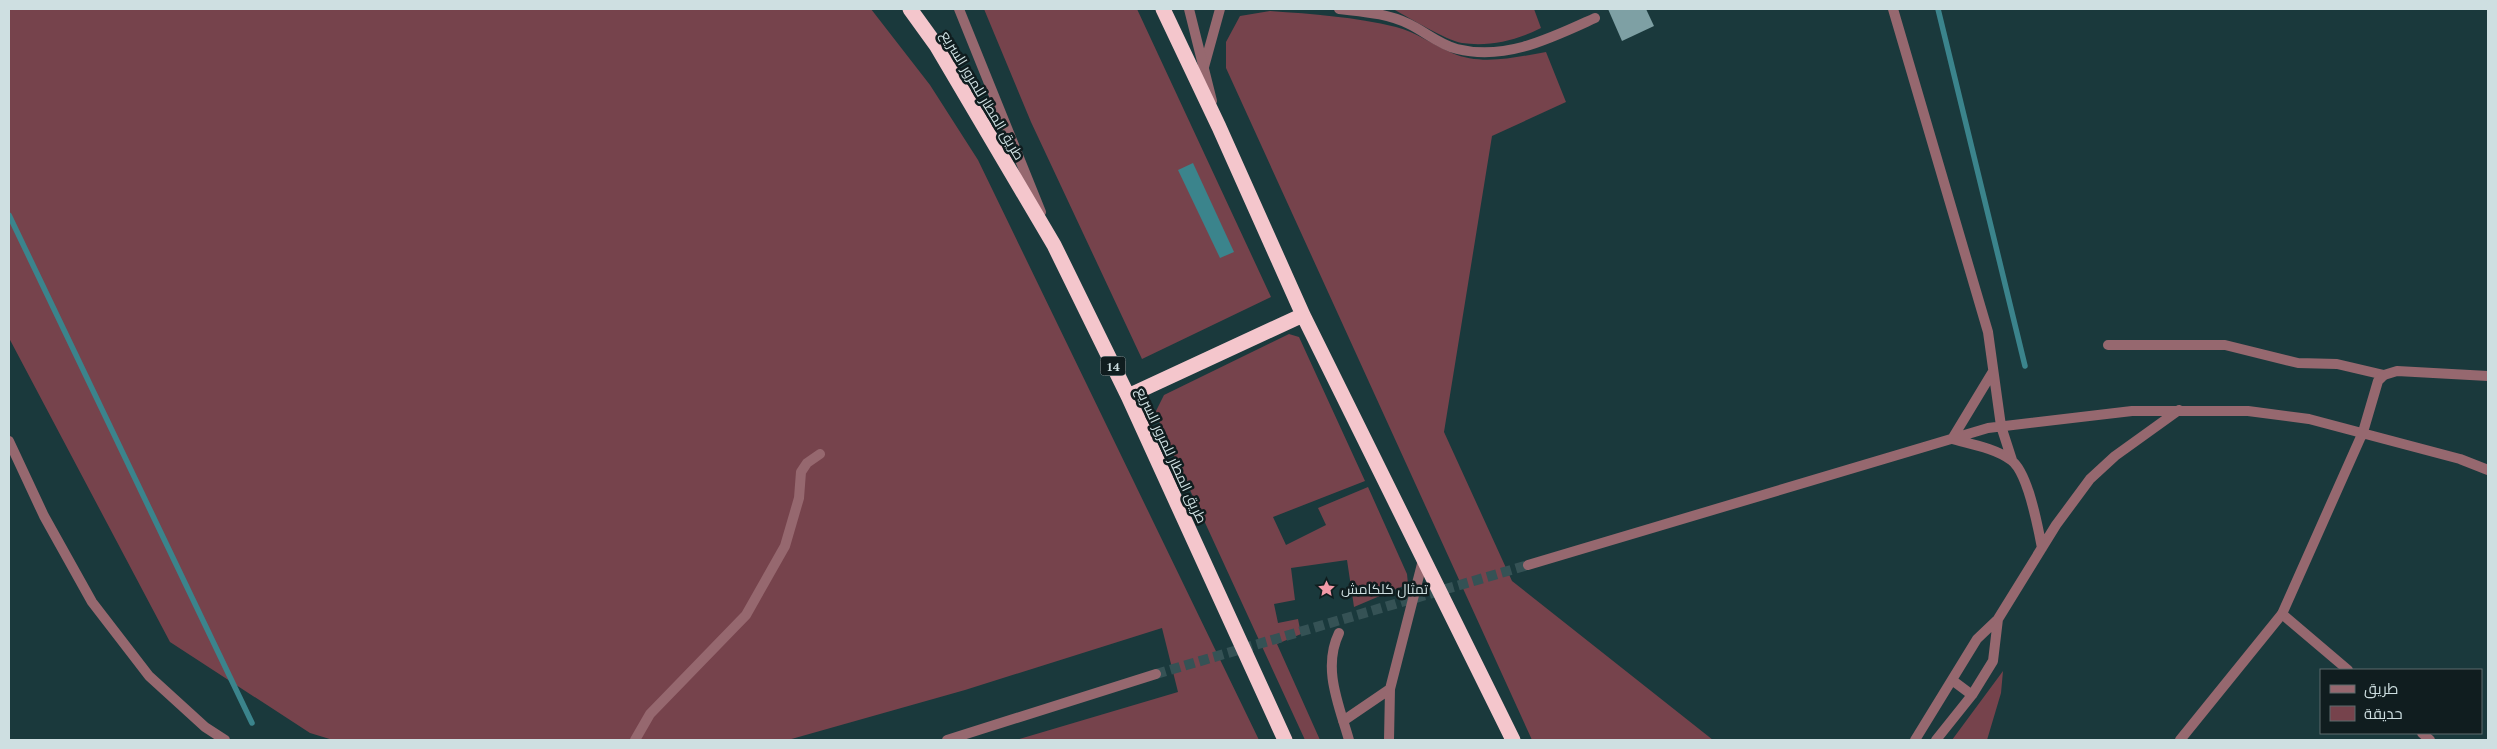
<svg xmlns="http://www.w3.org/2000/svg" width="2497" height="749" viewBox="0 0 2497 749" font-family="'PT Serif',Cairo,serif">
	<rect width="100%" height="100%" fill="#1a393c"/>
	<path fill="#76434c" d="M9 9H871L930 85 978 160 1259 740H1016L1178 692 1162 628 965 690 788 740H333L310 733 170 642 9 338Z
		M984 9H1137L1271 297 1142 359 1031 122Z
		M1393 9H1534L1541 28C1517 40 1490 47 1462 43 1445 40 1410 18 1393 9Z
		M1270 11C1313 14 1355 17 1396 27 1416 32 1433 45 1452 53 1482 66 1516 57 1546 52L1566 102 1492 136 1444 432 1512 581 1713 740H1532L1226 68V42L1240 16Z
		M1289 334 1299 337 1365 481 1273 517 1286 545 1326 525 1318 508 1368 487 1407 574 1408 584 1354 607 1347 560 1291 568 1295 600 1274 604 1278 623 1298 619 1301 634 1277 644 1320 740H1305L1161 427 1156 411 1164 395Z
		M2003 671 2001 693 1987 740H1952Z"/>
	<path fill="#3b848c" d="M1193 163 1234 252 1220 258 1178 170Z"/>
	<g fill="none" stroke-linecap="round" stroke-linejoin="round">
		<path stroke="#3b848c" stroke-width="5.5" d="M1938 9 2025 366
			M9 215 252 723"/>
	</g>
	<path fill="#7ea0a4" d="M1608 9H1646L1654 26 1622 41Z"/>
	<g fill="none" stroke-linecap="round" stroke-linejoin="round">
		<path stroke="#355255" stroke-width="10" stroke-dasharray="10 5" stroke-linecap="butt" d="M1156 674 1528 565"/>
		<path stroke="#96686f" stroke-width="10" d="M1339 9C1364 12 1386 13 1409 24 1424 31 1440 45 1457 49 1506 61 1551 38 1595 18
			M2108 345H2225L2298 363 2337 364 2384 375
			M2282 614 2348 670
			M1339 633C1322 668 1339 705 1349 740
			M1343 721 1390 689
			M2422 733 2430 740
			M1389 740 1390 689 1423 560"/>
		<path stroke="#96686f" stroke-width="10" d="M1893 9 1988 332 2001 426 2012 460
			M1204 67 1220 9
			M1992 373 1952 439C1970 444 1995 448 2011 460 2028 472 2038 527 2042 548
			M1528 565 1988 428 2132 411H2248L2309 419 2460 459 2488 470
			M1952 680 1972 695
			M635 740 650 714 746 615 785 546 799 498 801 472 807 463 820 454
			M947 740 1156 674
			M1915 740 1977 639 1998 619 2056 525 2090 479 2115 456 2179 410
			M1936 740 1972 695 1993 661 1998 619
			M2180 740 2282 614 2363 432 2378 381 2384 375 2397 371 2488 376"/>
		<path stroke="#96686f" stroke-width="10" d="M959 9 1041 212
			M1189 9 1212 101
			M9 441 44 516 92 602 149 676 205 727 225 740"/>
		<path stroke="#f4c6cc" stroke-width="15" d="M910 9 936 45 1054 245 1128 396 1285 740
			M1163 9 1219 127 1303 315 1513 740
			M1128 396 1303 315"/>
	</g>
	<defs>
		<symbol id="sight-bare" viewBox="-9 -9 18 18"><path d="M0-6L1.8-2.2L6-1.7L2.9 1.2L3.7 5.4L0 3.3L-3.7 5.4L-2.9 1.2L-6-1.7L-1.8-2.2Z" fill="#f39aa8" stroke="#101d1f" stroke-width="2.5" paint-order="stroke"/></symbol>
	</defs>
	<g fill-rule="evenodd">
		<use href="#sight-bare" x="1314" y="576" width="25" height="25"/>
	</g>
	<g text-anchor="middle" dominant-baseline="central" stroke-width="5" stroke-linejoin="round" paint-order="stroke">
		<rect fill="#101d1f" stroke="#95a5a7" stroke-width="1" x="1100.5" y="356.5" width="25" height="19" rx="4"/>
		<g font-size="12" font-weight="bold" fill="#cedfe1">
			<text x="1113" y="366">14</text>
		</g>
		<g font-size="14" fill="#cedfe1" stroke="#101d1f">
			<text transform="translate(983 95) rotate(59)">طريق المطار للمرور السريع</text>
			<text transform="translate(1172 455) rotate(65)">طريق المطار للمرور السريع</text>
		</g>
		<g font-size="14" fill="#cedfe1" stroke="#101d1f" text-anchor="start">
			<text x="1341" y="588">تمثال كلكامش</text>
		</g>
	</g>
	<rect width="2497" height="749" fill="none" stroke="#cedfe1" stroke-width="20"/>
	<rect x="2320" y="669" width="162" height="65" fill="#101d1f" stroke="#5c6b6d"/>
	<rect x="2330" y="685" width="25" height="8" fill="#96686f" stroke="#5c6b6d"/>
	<text x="2364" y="694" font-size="15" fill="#cedfe1">طريق</text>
	<rect x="2330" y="706" width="25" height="15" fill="#76434c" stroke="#5c6b6d"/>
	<text x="2364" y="719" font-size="15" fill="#cedfe1">حديقة</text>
</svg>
